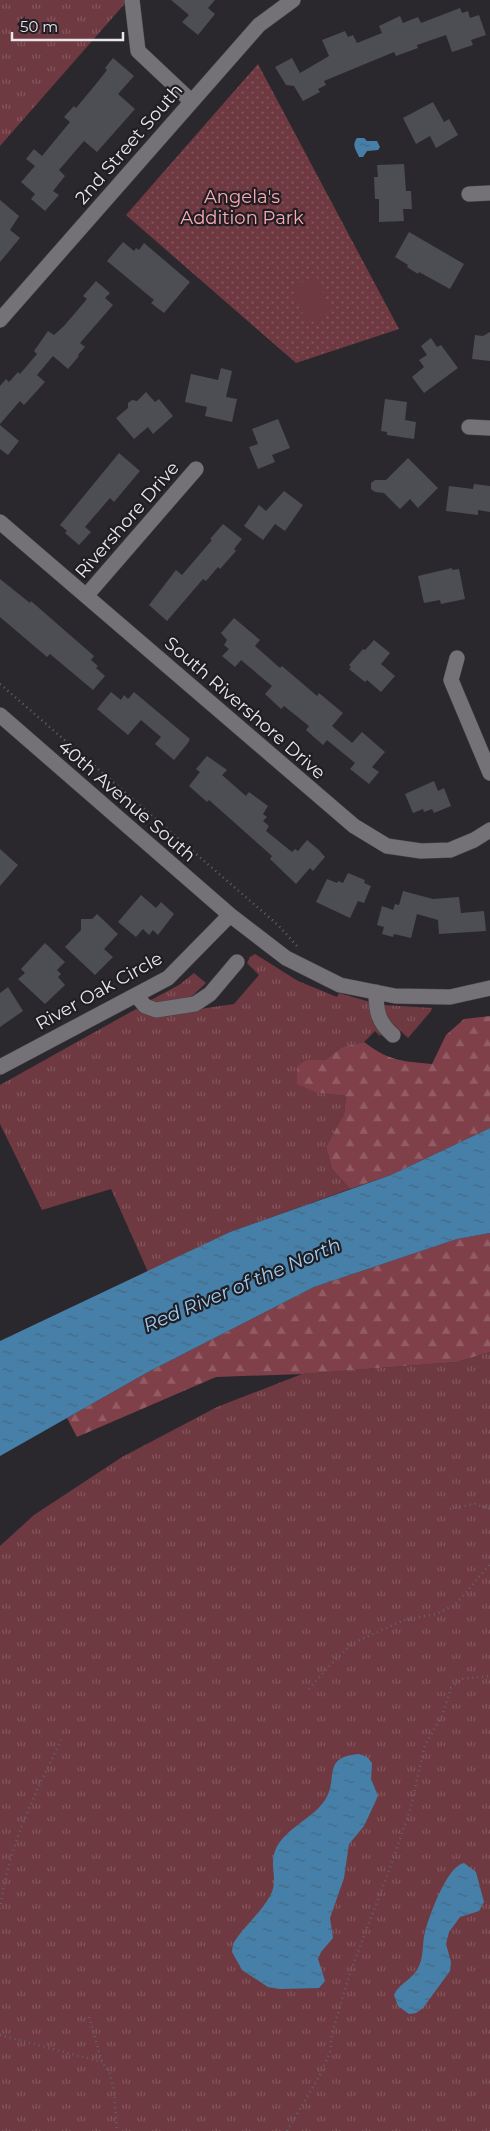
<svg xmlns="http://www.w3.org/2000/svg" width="490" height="2131" viewBox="0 0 490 2131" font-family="Montserrat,sans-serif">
	<defs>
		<pattern id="grass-tufts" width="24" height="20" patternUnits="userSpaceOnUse" patternTransform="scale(1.25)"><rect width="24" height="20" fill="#6f3941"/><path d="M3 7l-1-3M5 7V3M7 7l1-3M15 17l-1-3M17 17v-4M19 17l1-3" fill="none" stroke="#84565d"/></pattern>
		<pattern id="forest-firs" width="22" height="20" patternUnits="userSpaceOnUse" patternTransform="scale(1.25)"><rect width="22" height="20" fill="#80404a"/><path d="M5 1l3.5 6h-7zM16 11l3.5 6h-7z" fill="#925c64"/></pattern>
		<pattern id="park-dots" width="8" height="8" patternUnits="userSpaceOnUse" patternTransform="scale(1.25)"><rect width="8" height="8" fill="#6f3941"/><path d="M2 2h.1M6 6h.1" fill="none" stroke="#84565d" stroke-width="1.8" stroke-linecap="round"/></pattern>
		<pattern id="water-ripples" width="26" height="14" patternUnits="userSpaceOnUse" patternTransform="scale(1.25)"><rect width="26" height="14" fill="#4680a9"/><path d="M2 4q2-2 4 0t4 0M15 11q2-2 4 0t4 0" fill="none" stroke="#466881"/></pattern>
	</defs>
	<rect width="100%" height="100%" fill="#2a282d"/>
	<path fill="url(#grass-tufts)" d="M0 0H128L0 146Z
		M255 954 298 981 337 997 339 993 370 1002 383 1032 380 1036 375 1031 364 1042 342 1047 325 1060H306L318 1093 346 1096 344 1114 326 1147 332 1169 350 1189 230 1232 148 1272 111 1189 42 1210 0 1124V1085L136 1009 149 1015H158L234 1004 259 975 247 963 250 957Z
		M194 973 206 983 190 998 150 1004 149 1001 179 985Z
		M384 1005 432 1008 431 1011 408 1038 391 1022 384 1020Z
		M490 1352V2131H0V1546L34 1515 122 1457 217 1407 302 1374 457 1362Z"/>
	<path fill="url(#forest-firs)" d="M490 1016V1128L391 1175 350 1189 332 1169 326 1147 344 1114 346 1096 318 1093 297 1084V1067L306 1060H325L342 1047 364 1042C389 1061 401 1061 432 1064L446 1035 464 1019Z
		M490 1233V1352L457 1362 302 1374 216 1377 77 1437 67 1418 148 1372 314 1287 457 1239Z"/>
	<path fill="url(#park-dots)" d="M258 64 399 329 296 363 126 215Z"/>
	<path fill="#6f3941" d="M316 276 332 314 307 324 292 287Z"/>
	<path fill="url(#water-ripples)" d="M357 138H364L367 141H377L380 147 378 150 367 151 363 157H359C357 151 351 146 357 138Z
		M490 1128V1233L457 1239 314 1287 148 1372 0 1456V1341L230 1232 391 1175Z
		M359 1754 367 1757 372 1763 371 1779 378 1796 364 1826 349 1844 344 1878 330 1918 333 1938 321 1952 318 1959 325 1981 319 1988 280 1989 268 1987 242 1970 232 1952 233 1944C243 1927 260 1914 270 1896 279 1881 269 1866 275 1851 284 1828 312 1820 325 1800 339 1778 321 1757 359 1754Z
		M464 1863 476 1872 484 1902 479 1911 460 1917 449 1932 446 1944 451 1962 450 1971 423 2008 416 2013 409 2014 398 2006 394 1995C399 1983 414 1979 419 1966 424 1956 422 1943 425 1932 429 1916 447 1866 464 1863Z"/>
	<path fill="#4c4e53" d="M171 0H215L208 8 215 14 198 35 182 22 189 15Z
		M460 8 462 13 468 11 470 18 479 15 486 35 471 40 473 45 452 52 446 35 417 45 418 48 396 56 394 52 324 81 326 85 318 89 320 92 303 101 294 86 286 85 275 67 292 58 300 73 329 56 322 40 345 31 348 37 353 35 357 43 382 33 379 26 400 16 403 23 418 17 421 23Z
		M113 58 134 76 118 94 135 109 97 152 84 141 59 170 65 176 53 191 59 195 45 211 31 199 35 194 21 182 35 166 26 159 34 149 42 156 70 122 64 117 74 106 76 108 96 84 107 70 105 68Z
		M433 102 444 122 449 119 458 135 436 148 430 136 416 144 403 118Z
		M404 164 406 191H411L412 209H403L404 221 379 222V199H375L374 177H378L377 165Z
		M0 200 19 216 10 230 20 238 0 262Z
		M409 232 464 264 450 289 419 272 418 274 407 267 408 265 395 257Z
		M123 242 134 251 136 248 139 250 144 243 190 282 164 313 151 303 154 300 107 261Z
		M96 281 110 293 105 298 113 305 80 343 85 347 78 355 79 356 68 369 53 356 37 375 45 382 24 405 20 401 0 424V386L6 379 9 382 18 372 20 374 37 354 34 351 48 331 54 335 64 326 87 299 83 296Z
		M490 332V361L472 359 475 335 483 336Z
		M431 338 437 347 441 345 458 368 424 393 412 377 424 367 419 360 427 355 421 346Z
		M221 368 232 371 226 397 237 399 232 422 205 416 207 407 185 402 191 374 218 380Z
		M146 392 155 402 159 399 173 416 153 434 148 427 134 439 116 418 128 408V403L132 400 137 401Z
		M385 399 407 402 405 420 416 422 414 439 387 435V432L381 431Z
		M278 419 290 448 272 455 275 462 258 469 249 447 258 444 252 429Z
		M0 425 19 441 8 455 0 449Z
		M119 453 140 471 114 502 110 498 85 527 91 532 79 545 65 533 67 531 60 525Z
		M408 458 438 488 418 508 410 499 400 509 384 493 375 492 371 489V483L375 480H386Z
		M474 484 490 486V512L478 510V515L446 511 449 486 473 489Z
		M284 491 303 505 285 531 275 524 263 540 244 526 259 505 266 511Z
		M223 524 242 539 234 549 236 551 220 569 218 567 206 581 203 579 167 621 149 605 176 570 182 575 212 540 210 539Z
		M452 568V570L459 569 465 599 441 604 440 600 424 603 418 576Z
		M0 579 30 603 31 601 94 656 91 660 98 666 96 668 105 676 93 690 50 654 47 657 0 617Z
		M234 618 260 640 255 646 280 668 282 666 317 696 319 693 343 713 332 726 352 743 362 732 385 752 372 767 379 772 369 784 350 769 355 763 327 740 323 745 306 730 309 726 284 706 281 709 265 694 272 686 241 660 235 667 222 656 229 649 224 645 227 640 221 633Z
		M374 640 390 653 381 664 395 676 381 692 367 680 365 682 349 669 351 667 349 665 363 649 365 650Z
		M111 692 121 700 124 695 128 699 134 692 190 739 188 743 174 760 155 744 161 737 141 720 128 735 97 709Z
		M207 756 227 770 222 775 246 796 249 792 268 806 263 814 267 817 263 821 269 826 266 831 292 852 295 849 298 851 307 840 319 850 325 857 313 871 310 868 296 884 270 859 272 856 209 800 207 802 189 786 200 772 196 769Z
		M434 781 438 791 444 788 451 806 434 813 432 809 424 812 423 809 413 813 405 794Z
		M0 849 18 865 0 886Z
		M348 873 365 880 364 883 371 886 364 903 358 901 350 918 316 902 327 879 337 883 338 881 343 883Z
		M403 891 433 899 459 897 461 913 484 911 486 931 439 934 438 920 417 914 411 938 394 934 393 937 382 934 384 927 377 925 382 906 393 910 395 904 399 905Z
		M141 895 156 908 161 902 174 914 158 935 153 930 149 935 143 929 136 937 118 922Z
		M97 914 118 934 104 949 113 957 95 975 65 947 81 930V919H92Z
		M45 943 65 962 57 970 61 974 58 977 65 985 45 1004 18 979 25 973 21 969Z
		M8 987 23 1011 0 1027V993Z"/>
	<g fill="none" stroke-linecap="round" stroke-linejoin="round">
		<defs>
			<path id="minor" d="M132 0 138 51 191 101
				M469 194 490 193
				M0 320 259 25 293 0
				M469 427 490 428
				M0 522 354 826 387 846 421 851 450 850 474 840 490 830
				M86 596 196 469
				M457 658 451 680 490 773
				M0 715 230 915 286 958 340 985 395 996 450 997 490 988
				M376 992C376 1011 378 1022 393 1035
				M136 995 145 1006 156 1010 195 1004 210 994 237 962
				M0 1067 168 978 230 915"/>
		</defs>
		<use href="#minor" stroke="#464448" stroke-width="16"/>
		<path stroke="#646266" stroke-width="2.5" stroke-dasharray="1 4" stroke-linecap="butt" d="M0 684 278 925 297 946
			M450 1509 475 1504 490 1509
			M309 1689 331 1664 353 1643 404 1620 436 1614 455 1605 490 1564
			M0 1909C8 1847 34 1796 61 1740
			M89 2017 102 2062 110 2074 114 2091 117 2131
			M0 2035 102 2062
			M287 2131 320 2075 330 2052 332 2033 350 1973 391 1865 410 1810 425 1745 442 1716 451 1688 461 1679 490 1676"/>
		<use href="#minor" stroke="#747177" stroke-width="15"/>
	</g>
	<g text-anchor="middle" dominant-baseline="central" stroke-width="4.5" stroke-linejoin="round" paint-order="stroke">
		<g font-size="18" fill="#e9e7eb" stroke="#211e23">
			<text transform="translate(129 144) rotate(-49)">2nd Street South</text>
			<text transform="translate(127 520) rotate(-49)">Rivershore Drive</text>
			<text transform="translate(245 708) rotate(41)">South Rivershore Drive</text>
			<text transform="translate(127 801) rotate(41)">40th Avenue South</text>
			<text transform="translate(99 991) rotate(-29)">River Oak Circle</text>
		</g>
		<g font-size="18" fill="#faaab4" stroke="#211e23">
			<text x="242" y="197">Angela's<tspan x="242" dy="21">Addition Park</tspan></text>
		</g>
		<g font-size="19" font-style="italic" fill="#9ecdf2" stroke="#211e23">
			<text transform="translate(242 1285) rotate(-23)">Red River of the North</text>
		</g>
	</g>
	<path d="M12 32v8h111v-8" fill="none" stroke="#e9e7eb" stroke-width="2.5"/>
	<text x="20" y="32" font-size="15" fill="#e9e7eb" stroke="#211e23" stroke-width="4" paint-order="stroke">50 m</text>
</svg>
